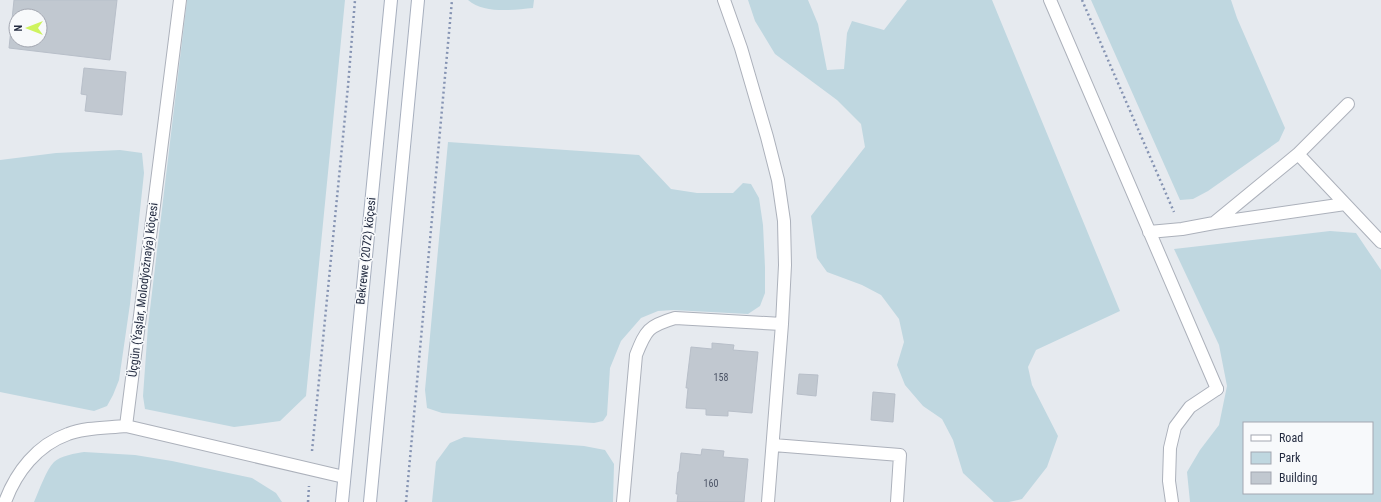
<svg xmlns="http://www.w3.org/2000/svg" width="1381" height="502" viewBox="0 0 1381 502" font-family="'Roboto Condensed',sans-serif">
	<rect width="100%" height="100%" fill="#e6eaef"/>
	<path fill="#bfd7e0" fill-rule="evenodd" d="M187 0H345L306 396 280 421 234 427 145 409 143 396 148 326Z
		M468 0H534L533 8C513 10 484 14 468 0Z
		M748 0H808L818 24 827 70 844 69 847 33 852 21 884 30 907 0H992L1120 311 1036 350 1028 367 1032 385 1058 436 1047 467 1022 499 1009 502H994L963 473 953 440 942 419 923 406 905 385 897 365 904 342 899 319 881 295 862 285 827 272 817 258 811 216 865 147 861 124 837 100 775 54 755 21Z
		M1091 0H1231L1237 18 1285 128 1279 141 1208 191 1193 199 1180 200Z
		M448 142 639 155 671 189 697 193H733L743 183 751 184 759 198 763 225 765 267V293L760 306 748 314 673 310 658 311 641 318 621 341 610 368 607 415 603 421 594 423 442 413 427 408 425 390Z
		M120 150 142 153 144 173 130 304 119 380 113 395 107 406 94 411 0 392V160L56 153Z
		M1330 231 1356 233 1381 270V502H1190L1187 472 1200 450 1219 425 1227 386 1219 345 1174 249ZM1244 423H1372V493H1244Z
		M464 437 584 446 605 450 614 464 613 502H432L436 462 450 443Z
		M84 452 135 455 172 461 252 478 276 493 282 502H34C39 491 46 470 54 462 60 456 76 453 84 452Z"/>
	<path fill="#c1c8d0" stroke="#b8bfc9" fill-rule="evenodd" d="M14 0H117L110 60 9 48ZM16 16H40V40H16Z
		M84 68 126 72 122 115 85 111 87 95 81 94Z
		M712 343 734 345 733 350 758 352 752 413 728 411V416L706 415V409L686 408 688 388H686L691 347 712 349Z
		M799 374 818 375 816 396 797 394Z
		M873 392 895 394 893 422 871 420Z
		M702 449 724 451 723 457 748 459 744 502H677L678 494H676L678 472H679L681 453 701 455Z"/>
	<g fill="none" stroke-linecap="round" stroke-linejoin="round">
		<defs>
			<path id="lane" d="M724 0 741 48 767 137 778 180 784 221 785 265 782 324 768 502
				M1050 0 1217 389
				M1298 154 1348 104
				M1214 223 1298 154 1381 242
				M1149 232 1182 229 1214 223 1345 204
				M773 445 900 455 897 502
				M623 502 636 355C646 330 648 326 675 318L782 324"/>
			<path id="street" d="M126 426 344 477
				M5 502C16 472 37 445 68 434 86 427 107 428 126 426L180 0
				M1172 502 1169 481 1170 448 1175 427 1190 407 1217 389"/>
			<path id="secondary" d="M342 502 391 0
				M370 502 418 0"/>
		</defs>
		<use href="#lane" stroke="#acb1bb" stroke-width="14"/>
		<use href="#street" stroke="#acb1bb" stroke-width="14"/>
		<use href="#secondary" stroke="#a7afbe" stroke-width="14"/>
		<path stroke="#8694b3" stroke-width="2.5" stroke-dasharray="2 3" stroke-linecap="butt" d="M1082 0 1174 212
			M312 451 348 86 355 0
			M308 502 309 486
			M406 502 452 0"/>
		<use href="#lane" stroke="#fff" stroke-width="12"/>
		<use href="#street" stroke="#fff" stroke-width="12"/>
		<use href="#secondary" stroke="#fff" stroke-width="12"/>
	</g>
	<g text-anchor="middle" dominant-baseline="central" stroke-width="3" stroke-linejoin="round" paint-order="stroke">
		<g font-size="10" fill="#4b5365">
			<text x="721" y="377">158</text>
			<text x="711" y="483">160</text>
		</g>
		<g font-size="12" fill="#242c41" stroke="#f7f9fb">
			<text transform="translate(366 251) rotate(-84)">Bekrewe (2072) köçesi</text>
			<text transform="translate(143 290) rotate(-83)">Üçgün (Ýaşlar, Molodýožnaýa) köçesi</text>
		</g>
	</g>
	<rect x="1243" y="422" width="130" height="72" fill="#f7f9fb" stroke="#a3a7b1"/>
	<rect x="1251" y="435" width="20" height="6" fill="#ffffff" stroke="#a3a7b1"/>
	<text x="1279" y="442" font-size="12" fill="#242c41">Road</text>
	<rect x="1251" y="452" width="20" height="12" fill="#bfd7e0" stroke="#a3a7b1"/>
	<text x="1279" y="462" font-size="12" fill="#242c41">Park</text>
	<rect x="1251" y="472" width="20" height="12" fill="#c1c8d0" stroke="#a3a7b1"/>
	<text x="1279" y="482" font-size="12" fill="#242c41">Building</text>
	<g transform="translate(28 28) rotate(270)"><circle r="19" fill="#f7f9fb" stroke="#a3a7b1"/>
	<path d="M0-3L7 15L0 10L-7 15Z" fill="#cef35f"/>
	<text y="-6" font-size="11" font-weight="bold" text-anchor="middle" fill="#242c41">N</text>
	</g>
</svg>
